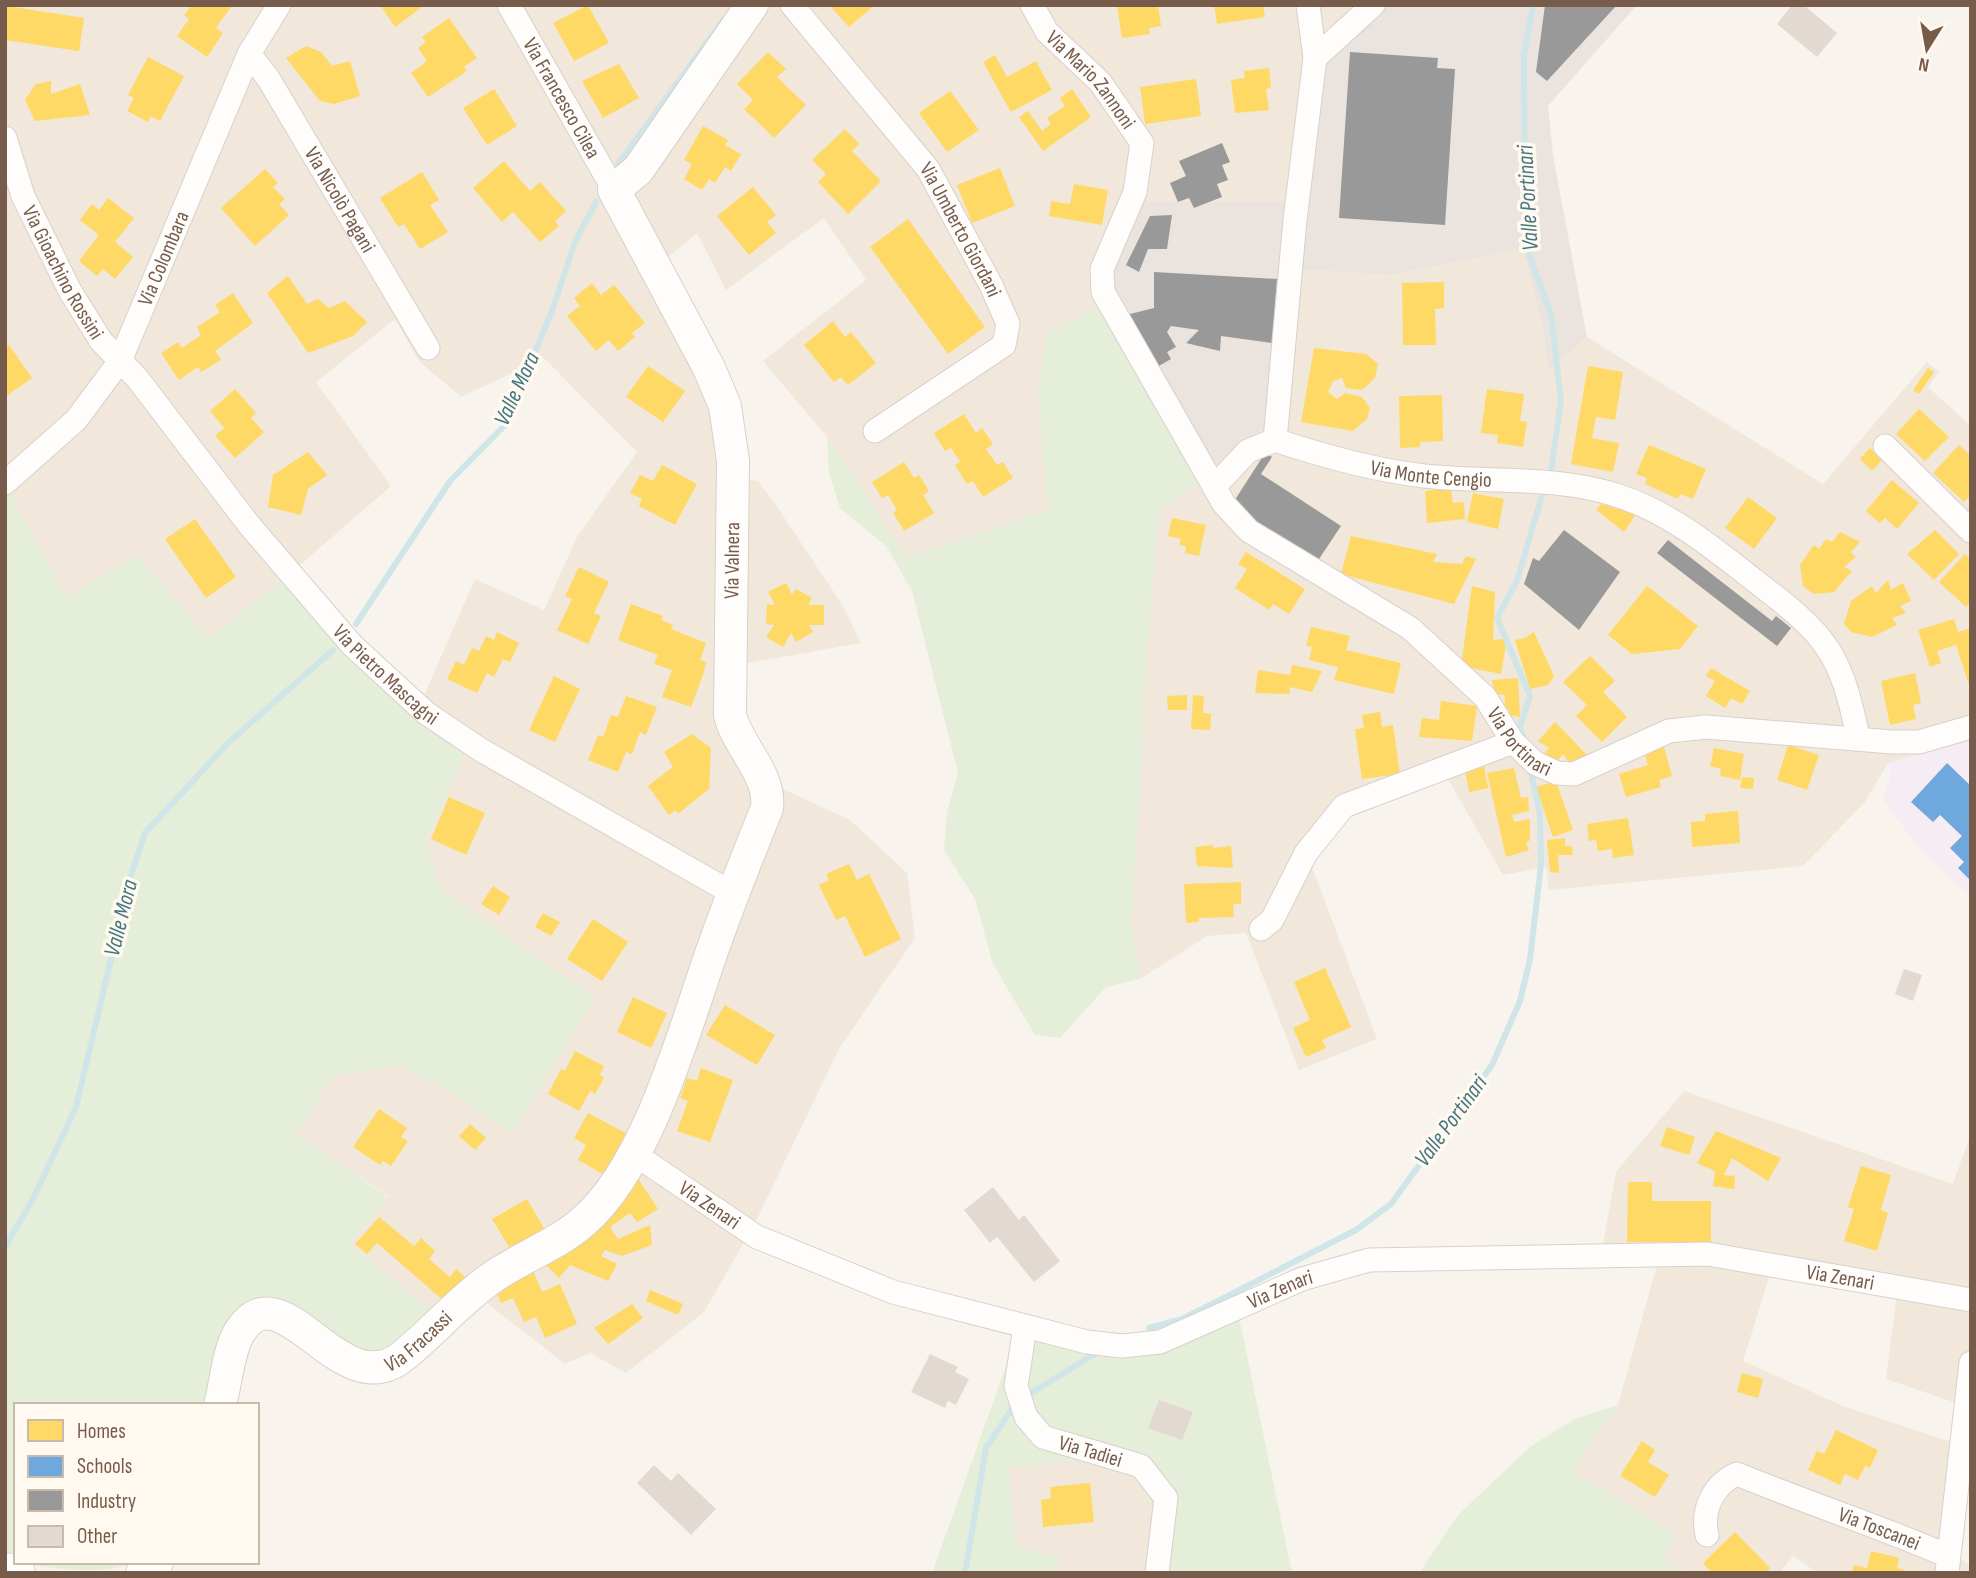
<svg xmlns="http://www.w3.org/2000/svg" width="1976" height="1578" viewBox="0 0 1976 1578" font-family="'Sofia Sans Condensed',sans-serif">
	<rect width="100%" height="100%" fill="#f8f4ed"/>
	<path fill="#f1e7db" d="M5 5H1356L1286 202 1134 201 1102 306 1038 395 1048 510 907 558 827 437 763 361 866 280 824 218 726 290 697 233 662 262 745 479 758 481 776 505 843 606 861 643 742 664V710L757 748 785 790 850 820 907 873 915 938 840 1047 754 1225 704 1312 626 1373 590 1353 565 1364 478 1296 437 1316 350 1244 389 1197 296 1135 332 1076 398 1065 446 1089 595 998 442 891 426 844 462 754 423 698 475 579 544 610 577 537 637 452 544 358 461 397 419 361 395 319 316 382 391 486 299 566 208 639 138 555 66 597 5 485Z
		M1523 249 1543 329 1548 370 1587 337 1823 484 1927 362 1939 372 1928 387 1971 426V740L1888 763 1865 802 1803 866 1549 890 1546 867 1503 875 1444 772 1358 805 1309 859 1377 1039 1299 1070 1246 933 1207 936 1140 979 1131 929 1144 730 1145 679 1159 512 1198 481 1283 269 1392 275Z
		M1684 1091 1953 1184 1971 1133V1408L1886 1379 1897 1293 1771 1271 1743 1361 1843 1406 1966 1447 1957 1555 1971 1567V1573H1818L1793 1556 1779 1573H1685L1664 1559 1675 1536 1573 1471 1618 1405 1658 1261 1600 1260 1616 1172Z
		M1092 1458 1112 1464 1147 1488 1155 1539 1150 1573H1057L1059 1557 1017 1547 1009 1468Z"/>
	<path fill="#ebe4de" d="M1356 5H1637L1548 106 1553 155 1587 337 1548 371 1543 329 1523 249 1392 275 1283 269 1268 424 1198 481 1102 306 1134 201 1286 202 1312 45Z"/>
	<path fill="#f5ecf4" d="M1971 740V897L1918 847 1883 799 1891 775 1888 763Z"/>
	<path fill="#e4eed8" d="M1102 306 1198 481 1159 512 1145 679 1144 730 1131 929 1140 979 1106 987 1060 1038 1035 1035 993 964 975 899 944 850 947 812 958 773 912 591 887 547 840 508 829 473 827 437 907 558 1048 510 1038 395 1046 333Z
		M5 485 66 597 138 555 208 639 299 566 342 621 423 698 463 754 426 844 442 891 595 998 512 1133 446 1089 398 1065 332 1076 296 1135 389 1198 350 1244 437 1316 378 1360 264 1303 241 1308 229 1326 211 1405H16V1562H134C101 1578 42 1567 5 1560Z
		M1238 1312 1292 1573H1150L1155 1539 1147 1488 1112 1464 1092 1458 1009 1468 1017 1547 1059 1557 1057 1573H932L1021 1324 1099 1342 1161 1336Z
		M1618 1405 1573 1471 1675 1535 1664 1559 1685 1573H1419L1459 1514 1531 1446 1575 1419Z"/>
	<path fill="#ffd966" d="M192 5 231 7 216 28 223 33 207 57 177 36 189 19 184 15Z
		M380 5H425L395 27Z
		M588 5 609 43 574 61 553 23Z
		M829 5H875L849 27Z
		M1117 5H1158L1161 26 1149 28 1150 34 1122 38Z
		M1214 5H1263L1265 17 1217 24Z
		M7 6 84 18 79 51 5 40Z
		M449 18 477 58 464 67 467 71 428 97 411 73 427 61 418 48 426 42 422 37Z
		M306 46 321 52 332 66 350 61 360 96 334 104 320 101 286 58Z
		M768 52 786 69 777 77 806 105 774 138 744 109 753 100 737 84Z
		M995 55 1007 77 1036 61 1052 90 1011 112 983 62Z
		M148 57 184 76 160 121 151 116 148 122 127 111 134 98 128 95Z
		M619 64 639 98 603 118 582 81Z
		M1269 68 1271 88 1266 89 1269 110 1235 113 1231 80 1245 78 1244 71Z
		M1196 79 1201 116 1145 124 1140 87Z
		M51 81V94L80 84 90 115 35 121 25 100 36 84Z
		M494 89 517 126 487 145 463 108Z
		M1072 89 1091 117 1043 151 1019 117 1028 111 1042 131 1051 124 1047 118 1065 106 1060 98Z
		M950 91 979 130 947 152 919 113Z
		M703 126 728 140 725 145 741 154 731 171 725 167 715 183 709 179 702 190 684 179 692 164 684 160Z
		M845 129 859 144 852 151 881 181 848 214 818 182 826 174 812 160Z
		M504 161 530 191 540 182 566 211 555 221 559 226 540 242 513 212 502 222 473 188Z
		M1000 168 1015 206 972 223 957 185Z
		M265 169 278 183 273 187 285 199 279 204 289 215 255 246 221 208Z
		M422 172 439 200 430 205 448 232 420 249 404 224 398 227 380 198Z
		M1074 184 1108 190 1102 225 1049 216 1051 201 1070 204Z
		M753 187 776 215 767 222 776 233 749 255 717 216Z
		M108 198 134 218 115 242 133 257 115 279 103 269 97 276 79 261 99 235 80 220 92 204 99 210Z
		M908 219 985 327 948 354 870 247Z
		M288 276 307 304 318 299 329 308 345 301 367 322 353 336 308 353 267 293Z
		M1444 282V308L1435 309 1436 345H1403L1402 283Z
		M592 283 601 295 614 285 645 323 632 333 635 337 618 351 609 340 596 351 567 316 580 306 574 298Z
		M233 293 253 323 215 351 221 360 201 372 198 367 179 380 161 353 178 342 182 348 201 335 197 327 220 312 215 305Z
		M833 321 845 337 851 332 876 363 848 385 841 377 834 382 804 345Z
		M9 345 32 378 5 397V347Z
		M1314 348 1366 354 1378 364 1375 378 1362 390 1346 388 1342 378 1333 381 1328 392 1337 399 1345 393 1362 397 1370 408 1367 419 1353 431 1301 422Z
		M648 366 685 391 663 422 626 397Z
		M1588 366 1623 372 1615 420 1596 417 1592 438 1619 443 1613 472 1571 464Z
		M1928 368 1934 372 1919 394 1913 390Z
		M235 389 256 413 251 418 264 432 235 458 215 436 224 428 210 411Z
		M1487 389 1524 394 1520 421 1527 422 1523 447 1497 443 1498 435 1481 433Z
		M1442 395 1443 441 1420 442V447L1400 448 1399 396Z
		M1919 409 1949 437 1925 461 1896 434Z
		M964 414 976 433 982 428 993 444 986 449 997 465 1003 462 1013 478 983 497 973 481 967 484 955 465 960 462 951 448 945 451 934 433Z
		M1649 445 1706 469 1693 499 1680 494 1678 499 1645 484 1647 478 1636 474Z
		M1959 445 1971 456V495L1964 502 1933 473Z
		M1870 448 1882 460 1872 471 1860 459Z
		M308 452 327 475 308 489 301 515 268 507 273 475Z
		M904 462 914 478 919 475 929 491 923 495 934 513 904 531 893 513 897 510 888 495 882 498 872 482Z
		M662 465 697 484 675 525 639 506 642 499 630 493 640 475 653 481Z
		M1892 480 1919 503 1897 529 1885 518 1880 523 1866 511Z
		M1451 488 1453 503 1464 502 1465 519 1427 523 1425 491Z
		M1473 493 1504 499 1498 529 1467 522Z
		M1748 497 1777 518 1754 549 1725 528Z
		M1601 504 1636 514 1624 532 1596 510Z
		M1172 518 1206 525 1199 556 1185 553 1186 546 1179 545 1181 539 1168 536Z
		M195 519 236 577 206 598 165 539Z
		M1935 530 1959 554 1934 580 1907 554Z
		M1840 532 1860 542 1851 552 1856 557 1844 567 1852 571 1834 592 1814 594 1803 586 1800 565 1814 545 1819 549 1826 539 1832 542Z
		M1351 536 1437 554 1433 562 1462 564 1466 556 1476 559 1454 604 1341 574Z
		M1246 552 1305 589 1289 614 1273 604 1269 610 1235 588 1247 569 1238 564Z
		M1965 554 1971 560V602L1966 607 1939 582Z
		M579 567 609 582 594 613 601 616 588 644 557 630 572 599 565 596Z
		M1888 580 1891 590 1903 583 1911 601 1900 606 1906 613 1892 618 1897 625 1872 637 1851 632 1844 624 1851 601 1872 586 1876 593Z
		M786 583 792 595 796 589 812 598 808 605H824V625H809L813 632 796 642 791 633 783 647 766 637 774 625 766 624 767 604 775 605 768 592Z
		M1472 586 1495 592 1493 640 1503 639 1506 644 1501 674 1461 666Z
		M1647 586 1698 626 1680 649 1632 654 1608 635Z
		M631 604 663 616 661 620 673 625 671 629 706 643 700 660 706 662 704 672 691 707 662 697 672 670 654 664 658 655 618 640Z
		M1954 619 1958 632 1971 628V691L1956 645 1937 651 1941 663 1930 667 1918 630Z
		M1311 627 1350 636 1346 650 1401 663 1394 694 1334 680 1338 667 1309 660 1312 647 1306 646Z
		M497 632 519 643 510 662 503 659 494 677 487 673 477 693 447 679 456 661 464 665 472 648 479 651 486 636 494 640Z
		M1534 632 1554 676 1548 685 1530 689 1515 640 1525 638Z
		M1590 656 1615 681 1603 692 1627 717 1602 742 1576 716 1587 705 1563 682Z
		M1292 665 1322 671 1312 692 1289 687 1290 694 1255 693 1258 670 1290 675Z
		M1711 668 1750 691 1742 704 1731 698 1725 708 1706 696 1715 681 1706 676Z
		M1915 673 1921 703 1913 705 1916 719 1890 725 1881 681Z
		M554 676 580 689 555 742 529 730Z
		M1518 678 1520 717 1509 715V709H1504L1505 695 1494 694 1492 680Z
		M1187 695V710H1168L1167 696Z
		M1193 695 1204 696 1203 713 1211 714 1210 730 1191 729Z
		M626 696 657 707 646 735 640 732 632 754 626 752 618 772 588 760 598 735 603 737 611 715 618 717Z
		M1441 701 1477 706 1472 741 1419 737 1422 718 1439 720Z
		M1380 712 1382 727 1393 725 1400 774 1362 779 1355 729 1364 728 1362 715Z
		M1555 722 1589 757 1573 769 1563 754 1555 764 1542 756 1549 748 1538 741Z
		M692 734 711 748 709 789 678 814 676 810 669 815 648 786 673 767 664 752Z
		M1663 743 1672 776 1659 780 1661 787 1626 797 1619 774 1648 765 1643 748Z
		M1788 745 1819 755 1807 790 1777 780Z
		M1714 748 1744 754 1740 780 1720 776 1721 769 1710 766Z
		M1484 766 1488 788 1469 792 1465 769Z
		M1514 768 1521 798 1528 797 1529 811 1512 815 1514 822 1530 819V840L1526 843 1529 850 1506 857 1487 773Z
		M1742 777 1754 778 1753 789 1740 788Z
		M1556 781 1573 830 1553 837 1536 787Z
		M449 797 485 813 466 855 431 839Z
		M1738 811 1740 843 1692 847 1691 822 1705 821V814Z
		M1628 818 1634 855 1613 858 1612 849 1598 851 1596 840 1589 841 1587 824Z
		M1565 838V846H1572L1573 855H1558L1559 873 1550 872 1547 840Z
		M1213 845V848L1231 846 1233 868 1197 866 1195 847Z
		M849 864 857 880 869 874 901 939 865 957 845 916 836 920 819 885 829 880 826 874Z
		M1241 882V904H1233L1234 917 1199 918V922L1186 923 1184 884Z
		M493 886 510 897 499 915 481 904Z
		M543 913 560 922 551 936 535 927Z
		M593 919 628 942 602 981 567 959Z
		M1325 968 1351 1027 1322 1040 1326 1048 1306 1057 1293 1028 1310 1020 1294 982Z
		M633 997 667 1013 651 1048 617 1032Z
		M725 1005 775 1035 757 1065 706 1035Z
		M575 1051 604 1066 600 1075 604 1078 595 1094 590 1091 579 1111 548 1094 561 1069 565 1071Z
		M701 1068 733 1080 710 1142 677 1131 688 1101 680 1098 687 1078 697 1081Z
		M379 1109 407 1128 401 1137 408 1141 391 1166 383 1161 380 1165 353 1147Z
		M588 1113 633 1137 610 1178 578 1160 586 1145 574 1138Z
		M470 1124 486 1138 475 1150 459 1136Z
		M1667 1127 1695 1137 1689 1155 1660 1146Z
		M1716 1131 1781 1158 1768 1181 1732 1158 1724 1175 1735 1176 1734 1189 1713 1186 1715 1171 1697 1163Z
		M1861 1166 1891 1175 1881 1210 1888 1213 1877 1251 1844 1241 1854 1209 1848 1207Z
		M637 1177 658 1209 637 1222 630 1213 610 1227 618 1239 650 1225 652 1245 622 1256 605 1250 601 1256 617 1264 608 1281 570 1265 559 1278 544 1263Z
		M1628 1182H1652V1201H1711V1250H1681L1682 1242H1627Z
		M527 1199 545 1230 511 1250 492 1219Z
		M379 1217 414 1246 421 1238 435 1251 429 1259 450 1277 456 1269 465 1277 444 1301 377 1243 367 1254 355 1244Z
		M532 1268 542 1292 560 1284 577 1324 545 1338 536 1317 524 1322 513 1298 501 1303 493 1285Z
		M650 1290 683 1304 678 1315 646 1301Z
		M632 1304 643 1318 608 1344 594 1328Z
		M1742 1373 1763 1379 1758 1398 1737 1392Z
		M1836 1430 1878 1450 1870 1468 1865 1466 1858 1480 1845 1474 1840 1485 1808 1470 1817 1451 1824 1454Z
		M1642 1441 1655 1450 1648 1462 1669 1475 1655 1497 1620 1476Z
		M1090 1483 1094 1522 1043 1527 1041 1500 1051 1498 1050 1487Z
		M1735 1532 1770 1568 1765 1573H1712L1703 1563Z
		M1871 1551 1899 1558 1897 1568 1914 1573H1852L1854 1565 1867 1568Z"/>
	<path fill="#6fa8dc" d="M1947 763 1971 786V881L1958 868 1964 862 1950 848 1962 836 1940 815 1933 822 1911 802Z"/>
	<path fill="#999" d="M1545 5H1617L1547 81 1536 72Z
		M1350 52 1438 58 1437 68 1455 69 1445 225 1339 218Z
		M1222 143 1230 162 1222 165 1228 180 1217 184 1222 197 1194 208 1189 198 1178 202 1170 183 1186 176 1179 161Z
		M1172 215 1167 249H1148L1139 272 1126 265 1150 216Z
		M1154 272 1277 279 1272 343 1221 336 1220 351 1186 343 1199 330 1171 326 1167 332 1176 347 1167 352 1171 359 1157 367 1126 315 1154 308Z
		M1265 453 1272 457 1261 474 1341 526 1317 562 1231 506Z
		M1564 530 1620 572 1579 630 1524 584 1533 558 1539 561Z
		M1668 540 1772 621 1776 616 1791 628 1777 646 1657 553Z"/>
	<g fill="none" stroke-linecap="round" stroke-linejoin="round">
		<path stroke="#cfe5e8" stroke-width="6" d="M1533 5 1524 56 1525 224 1529 254 1551 315 1561 400 1551 471
			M618 164 724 19
			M356 624 450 481 504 426 552 311 575 242 596 202
			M1524 740 1520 726 1530 696 1497 618 1517 581 1542 495
			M5 1247 33 1199 76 1107 131 875 145 833 228 743 333 650
			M1149 1328 1182 1319 1218 1301 1356 1230 1391 1204 1492 1065 1520 1001 1530 959 1541 865 1540 813 1530 769
			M1028 1395 1098 1352
			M965 1573 986 1448 1011 1410"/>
	</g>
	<path fill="#e2dad2" d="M1792 5H1804L1837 33 1817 57 1777 24Z
		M1904 969 1922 975 1913 1001 1895 994Z
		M993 1187 1019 1220 1024 1215 1060 1261 1034 1282 997 1237 990 1243 964 1210Z
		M930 1354 958 1367 955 1372 969 1379 956 1405 948 1401 945 1408 911 1392Z
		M1159 1400 1193 1412 1182 1440 1148 1428Z
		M654 1465 671 1481 678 1473 716 1509 691 1535 637 1483Z"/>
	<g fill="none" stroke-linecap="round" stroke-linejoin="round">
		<defs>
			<g id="street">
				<path id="s1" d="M509 5 614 190"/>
				<path id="s2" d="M792 5 928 169 991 285 1008 324 1004 345 875 431"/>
				<path id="s3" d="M1032 5 1047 32 1100 82 1142 143 1135 192 1102 269 1103 292 1224 504 1249 531 1410 628 1485 697 1513 742 1535 763 1557 773 1574 774 1669 731 1706 727 1892 742H1919L1971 727"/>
				<path id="s4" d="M1308 5 1315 58 1295 220 1275 440C1323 456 1373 470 1424 476 1489 483 1556 475 1619 496 1669 512 1713 548 1754 580 1824 634 1840 648 1858 737"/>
				<path id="s5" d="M249 54 268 78 428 348"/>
				<path d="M1315 58 1373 5"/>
				<path id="s6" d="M5 138 23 196 70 291 101 341 137 378 250 526 352 645 426 713 481 750 732 893"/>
				<path d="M1885 446 1971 531"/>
				<path id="s7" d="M5 483 76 420 120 361 249 54 279 5"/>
				<path d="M1214 487 1248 451 1275 440"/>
				<path d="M1261 929 1272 920 1306 853 1344 806 1513 742"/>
				<path id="s8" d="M636 1155 757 1237 893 1292 1087 1342 1122 1346 1160 1342 1302 1279 1369 1260 1708 1254 1971 1300"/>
				<path id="s9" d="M1025 1327 1016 1386 1026 1417 1043 1437 1141 1466 1166 1498 1157 1573"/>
				<path id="s10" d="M1707 1535C1701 1509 1714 1484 1737 1474 1807 1503 1879 1526 1948 1556"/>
				<path d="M1947 1573 1971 1363"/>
			</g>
			<g id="secondary">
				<path id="s11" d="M220 1405C226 1383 228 1352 239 1333 282 1263 340 1408 403 1356 433 1332 458 1302 490 1279 519 1258 557 1245 584 1221 648 1165 684 1031 712 951 729 903 748 855 767 808 771 774 738 747 730 715L733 461 725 406 709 368 614 190 638 170 752 5"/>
				<path d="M5 1569 19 1573"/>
				<path d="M142 1573 157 1562"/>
			</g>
		</defs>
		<use href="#street" stroke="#d7d1cb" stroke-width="25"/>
		<use href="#secondary" stroke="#d8d0c9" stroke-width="34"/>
		<use href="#street" stroke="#fefdfc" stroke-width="23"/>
		<use href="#secondary" stroke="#fefdfc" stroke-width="32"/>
	</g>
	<g text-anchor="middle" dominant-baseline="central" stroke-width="7" stroke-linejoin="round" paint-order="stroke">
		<g font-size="21" fill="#775c4c" stroke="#fff9ef">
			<text stroke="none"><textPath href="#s3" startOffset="96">Via Mario Zannoni</textPath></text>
			<text stroke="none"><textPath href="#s1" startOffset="107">Via Francesco Cilea</textPath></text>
			<text stroke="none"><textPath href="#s5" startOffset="172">Via Nicolò Pagani</textPath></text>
			<text stroke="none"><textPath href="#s2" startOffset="282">Via Umberto Giordani</textPath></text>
			<text stroke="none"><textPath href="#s7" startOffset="280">Via Colombara</textPath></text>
			<text stroke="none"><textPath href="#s6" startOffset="147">Via Gioachino Rossini</textPath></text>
			<text stroke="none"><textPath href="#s4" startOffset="598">Via Monte Cengio</textPath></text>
			<text stroke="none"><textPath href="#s11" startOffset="1202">Via Valnera</textPath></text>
			<text stroke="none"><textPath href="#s6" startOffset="665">Via Pietro Mascagni</textPath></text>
			<text stroke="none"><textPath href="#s3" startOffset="962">Via Portinari</textPath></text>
			<text stroke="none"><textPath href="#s8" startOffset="89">Via Zenari</textPath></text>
			<text stroke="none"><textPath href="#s8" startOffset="1265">Via Zenari</textPath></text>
			<text stroke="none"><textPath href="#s8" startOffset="698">Via Zenari</textPath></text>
			<text stroke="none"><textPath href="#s11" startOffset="285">Via Fracassi</textPath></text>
			<text stroke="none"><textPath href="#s9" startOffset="168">Via Tadiei</textPath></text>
			<text stroke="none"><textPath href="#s10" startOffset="226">Via Toscanei</textPath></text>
		</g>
		<g font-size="23" font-style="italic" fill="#437783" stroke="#fff9ef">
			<text transform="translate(1528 198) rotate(-93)">Valle Portinari</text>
			<text transform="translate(517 389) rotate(-65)">Valle Mora</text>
			<text transform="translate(121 918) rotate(-76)">Valle Mora</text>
			<text transform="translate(1451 1121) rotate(-54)">Valle Portinari</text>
		</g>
	</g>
	<rect width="1976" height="1578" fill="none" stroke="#775c4c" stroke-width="14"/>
	<rect x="14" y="1403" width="245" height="161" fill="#fff9ef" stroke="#c9baae" stroke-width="2"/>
	<rect x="28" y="1420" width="35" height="21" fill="#ffd966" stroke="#c9baae" stroke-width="2"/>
	<text x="77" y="1438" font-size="21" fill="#775c4c">Homes</text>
	<rect x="28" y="1456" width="35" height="21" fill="#6fa8dc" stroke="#c9baae" stroke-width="2"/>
	<text x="77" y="1473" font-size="21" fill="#775c4c">Schools</text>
	<rect x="28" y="1490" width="35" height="21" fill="#999999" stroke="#c9baae" stroke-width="2"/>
	<text x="77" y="1508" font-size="21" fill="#775c4c">Industry</text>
	<rect x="28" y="1526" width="35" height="21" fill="#e2dad2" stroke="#c9baae" stroke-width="2"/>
	<text x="77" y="1543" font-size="21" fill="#775c4c">Other</text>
	<g transform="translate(1927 49) rotate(191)" stroke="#fff9ef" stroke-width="5" paint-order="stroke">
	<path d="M0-5L12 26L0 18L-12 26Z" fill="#775c4c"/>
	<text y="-10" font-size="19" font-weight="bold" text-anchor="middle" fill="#775c4c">N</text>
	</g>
</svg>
